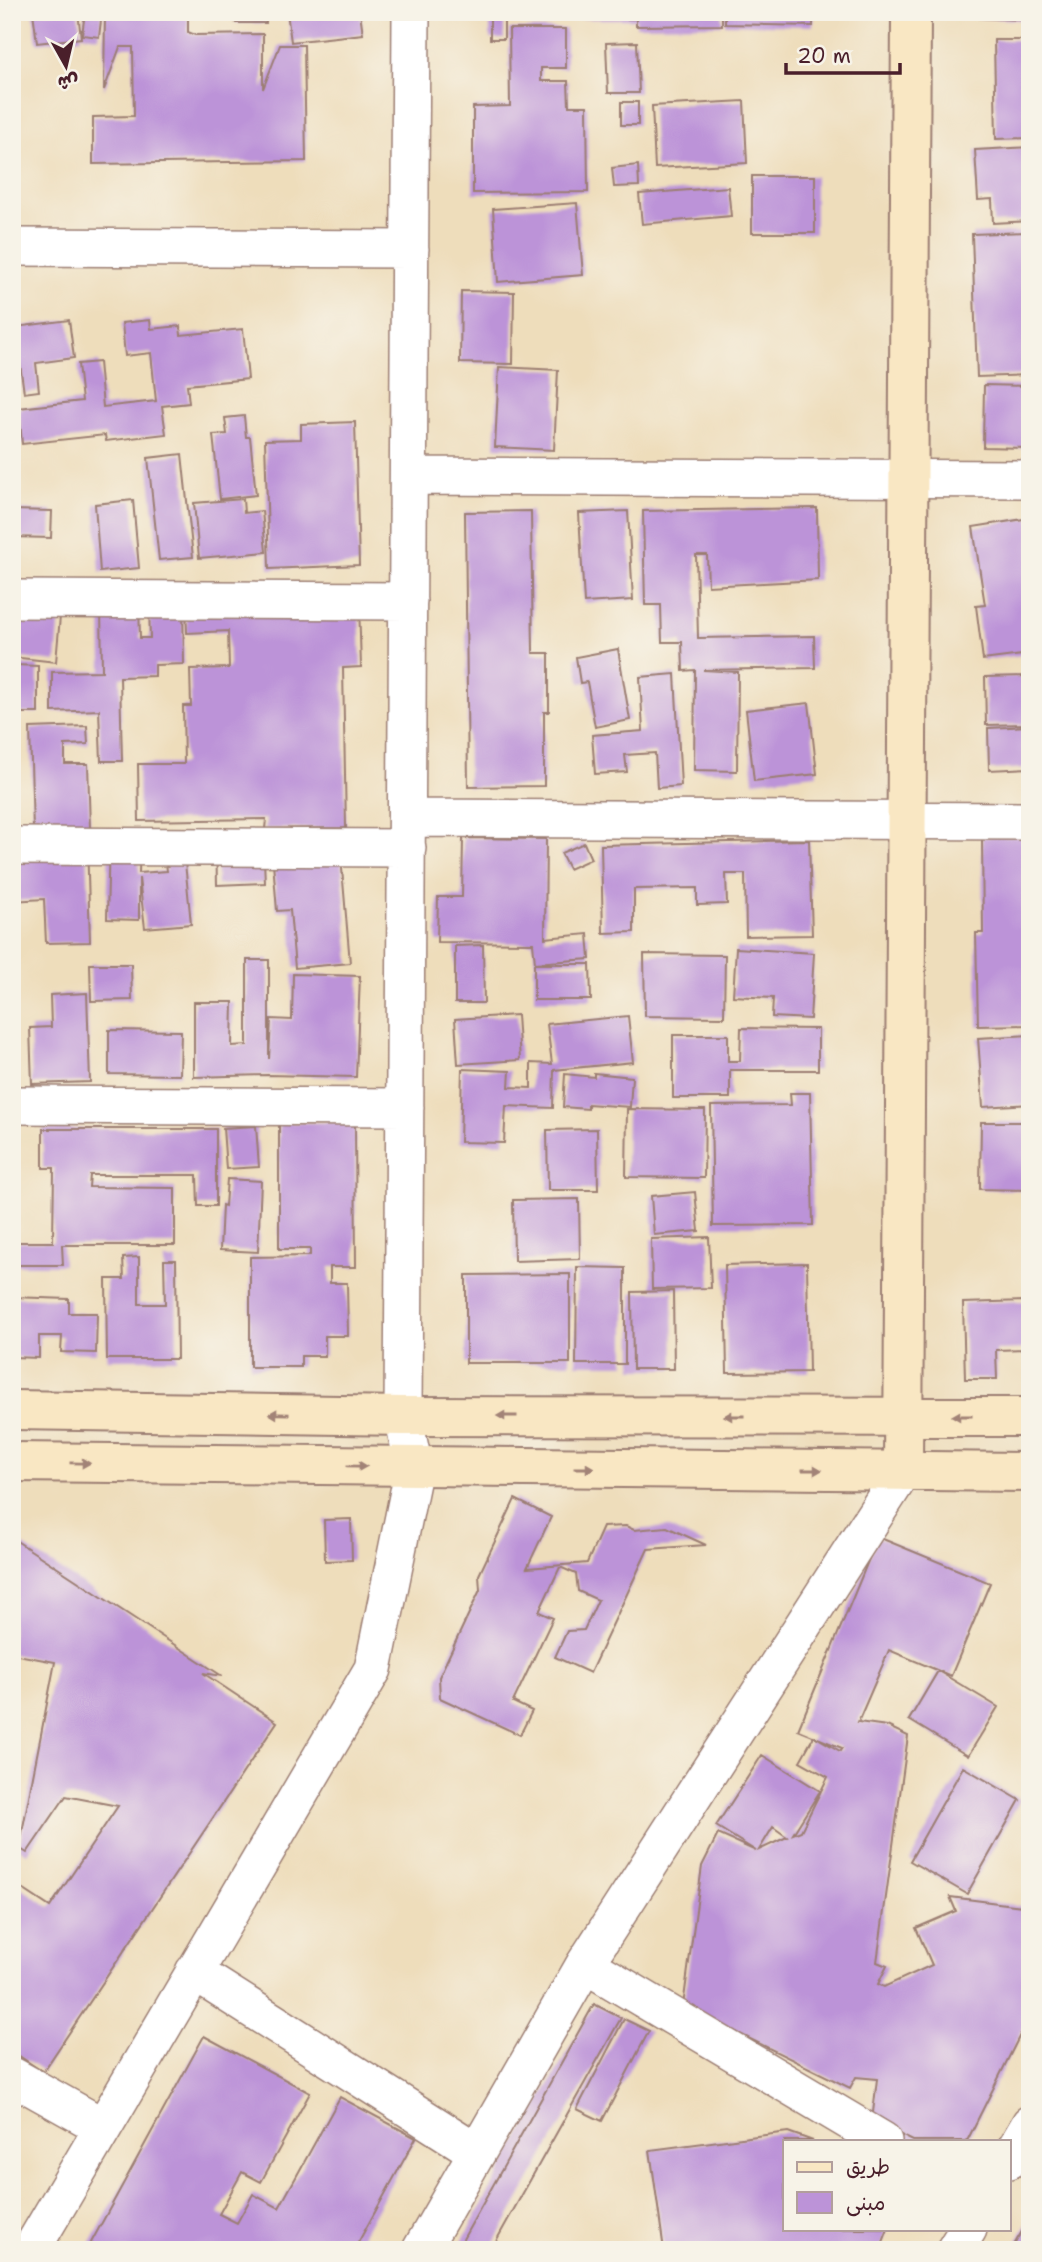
<svg xmlns="http://www.w3.org/2000/svg" width="1042" height="2262" viewBox="0 0 1042 2262" font-family="'Shantell Sans','Playpen Sans Arabic',sans-serif">
	<rect width="100%" height="100%" fill="#f7f3e8"/>
	<filter id="ink" filterUnits="userSpaceOnUse"><feTurbulence type="fractalNoise" baseFrequency=".0143" numOctaves="2"/><feDisplacementMap in="SourceGraphic" scale="14" xChannelSelector="R" yChannelSelector="G"/><feConvolveMatrix kernelMatrix="1 2 1 2 8 2 1 2 1" color-interpolation-filters="sRGB"/></filter>
	<filter id="wash" filterUnits="userSpaceOnUse"><feTurbulence type="fractalNoise" baseFrequency=".00686" numOctaves="4" result="noise"/><feDisplacementMap in="SourceGraphic" scale="28" xChannelSelector="R" yChannelSelector="G"/><feGaussianBlur stdDeviation="1.57" result="paint"/><feColorMatrix in="noise" values="0 0 0 0 0 0 0 0 0 0 0 0 0 0 0 0 0 1.4 0 .05"/><feComposite in="paint" operator="in"/></filter>
	<g filter="url(#wash)">
		<rect width="100%" height="100%" fill="#edb"/>
		<g id="blocks">
			<path fill="#bc93d8" fill-rule="evenodd" d="M33 12H78L81 38 37 43Z
				M85 12H102L99 37 82 35Z
				M105 12H188V32L195 35 263 34V89L280 45H304L306 161 93 164V117L134 116 133 47H120L104 90Z
				M226 12H266V23H236L238 17Z
				M287 12H360L363 34 291 42Z
				M490 12H722V25L636 26V19H504V39H490Z
				M725 12H813V26L725 24Z
				M977 12H1025V20L977 18Z
				M509 29H566V68H541V81H568L569 106H587L588 192 473 193V107L510 106Z
				M994 40H1024V54H1030V138L996 139Z
				M637 42 639 93H608L606 43Z
				M744 101 747 163 655 168 652 106Z
				M621 102H638V125H621Z
				M1030 147V221L993 223 992 199 978 200 975 150Z
				M638 165 639 186 614 187 612 168Z
				M752 176H815V233H752Z
				M728 187 731 216 642 224 639 194Z
				M577 203 583 275 498 282 493 209Z
				M1026 232 1030 375 977 377 972 234Z
				M461 291 514 292 513 364 460 363Z
				M69 320 74 358 36 363 39 391 24 393 15 327Z
				M150 320 151 329 180 326 181 335 243 329 248 379 187 385 189 403 162 406 166 434 106 441 105 435 22 444 19 408 82 401 78 364 99 362 103 407 156 401 151 353 125 356 122 323Z
				M499 367 558 370 554 450 495 447Z
				M984 385 1030 386V448L983 447Z
				M244 416 246 437H250L256 495 220 499 213 435 227 434 225 418Z
				M355 422 359 565 269 569 265 440 301 439V424Z
				M182 454 193 557 159 560 148 458Z
				M243 499 244 513 262 511 266 552 199 558 194 503Z
				M133 500 139 568 100 572 95 504Z
				M817 508 818 580 708 586 707 555H696L698 638 814 636 815 668 703 670 738 672 737 771 694 770 695 670 683 671 682 642H662L661 605H645L643 511Z
				M12 510 52 511 51 538 12 537Z
				M531 511 533 653H549V712H544V786L468 787 465 512Z
				M628 511 633 600 584 603 579 513Z
				M1030 518V654L983 660 976 606 985 605 973 527Z
				M12 601 61 605 56 662 12 657Z
				M359 603 361 667 343 668 346 828 265 829 266 819 139 821 138 764H184L183 706H191L190 669 229 668 228 631 187 633 186 607Z
				M139 605 140 638H150L149 606 183 605 184 664 155 665V676L120 677 122 761H101L99 710 52 712V672L102 671 101 606Z
				M618 649 630 720 595 727 587 682 580 683 576 657Z
				M15 665 38 666V713H15Z
				M675 674 681 786 657 788 655 753 625 755 627 772 595 774 592 735 643 731 640 677Z
				M1030 676V724L986 725 985 677Z
				M809 703 817 774 754 781 746 710Z
				M87 726 88 744 65 745V764H88L90 829H33L30 728Z
				M1030 726V768L989 770 988 728Z
				M1030 836V1025L978 1026 976 933H983L982 837Z
				M263 837 265 883 217 885 216 838Z
				M109 838 140 839 139 873 167 871 165 854 184 852 191 924 145 928 139 878V920L107 919Z
				M463 838 546 839 545 938 588 934 590 959 535 963 533 943 437 942 438 897H462Z
				M87 840 90 942 46 943 44 899 12 901V843Z
				M809 840 812 935 746 936 745 874H726L727 904 697 905V888L634 889V932L603 933 601 845Z
				M584 843 591 859 569 869 561 853Z
				M340 845 350 963 295 968 290 910 277 911 272 850Z
				M483 945 484 1003H455V946Z
				M736 948 814 953 810 1019 772 1017 773 998 733 996Z
				M644 954 725 955 724 1017 645 1016Z
				M247 960H269V1059L271 1019 292 1020 293 974 360 976 356 1077 268 1075 194 1077V1002H233L232 1046 247 1045Z
				M90 964H131L132 1000 91 1001Z
				M534 964H590L591 1000H534Z
				M87 993 90 1082 32 1084 30 1028 51 1027 50 995Z
				M517 1015 520 1060 458 1064 455 1019Z
				M628 1016 633 1062 554 1070 553 1108 506 1106 504 1143 460 1142 462 1069 510 1071 509 1087 531 1088V1063L552 1064 547 1024Z
				M741 1028 818 1029V1070H730V1098H673V1035H728V1061H740Z
				M109 1030 181 1031 180 1075 109 1074Z
				M1030 1035V1104L983 1107 978 1038Z
				M594 1073 632 1077 630 1107 588 1104V1109L563 1107 565 1074 594 1077Z
				M790 1093H810L813 1225 713 1226 711 1106 791 1105Z
				M627 1109 705 1110 704 1178 626 1177Z
				M355 1122 356 1267H330V1283H347L348 1336H325V1356H301V1367H250V1257L310 1256V1249H279V1123Z
				M981 1122H1030V1190L980 1189Z
				M256 1126 259 1167 226 1169 223 1128Z
				M43 1129H216V1206H198L197 1175H90L89 1187 175 1188V1245H62L63 1265H14V1242H53L54 1168H43Z
				M597 1129 598 1190H548L547 1130Z
				M227 1179 261 1181 258 1252 220 1250 222 1205 225 1206Z
				M695 1192 699 1231 654 1235 651 1196Z
				M579 1199 580 1259 514 1261 513 1200Z
				M709 1237 711 1288 652 1289 651 1239Z
				M139 1257V1304H165L164 1260H176L177 1359H107L106 1279H124L123 1258Z
				M807 1263 809 1372 727 1373 725 1265Z
				M577 1267 625 1268V1364H576Z
				M570 1274V1363H466V1275Z
				M673 1291 674 1369H633L632 1292Z
				M12 1297 69 1299V1313H97L96 1353 61 1352 62 1336H39V1358L12 1357Z
				M1025 1301 1027 1349 996 1350 997 1379H965L963 1303Z
				M515 1499 551 1517 527 1568 587 1563 603 1527 626 1526 634 1530 667 1527 706 1545 648 1549 590 1673 555 1657 567 1631 584 1630 598 1600 578 1591 576 1574 560 1567 539 1612 553 1618 513 1702 532 1711 520 1735 440 1698 439 1677 480 1590 479 1575Z
				M351 1519 352 1560 325 1561 324 1520Z
				M878 1537 990 1583 951 1676 889 1650 858 1722 887 1726 908 1736 877 1962 887 1966 878 1984 884 1987 932 1965 916 1928 956 1911 950 1897 1030 1907V2015L967 2141H913L872 2121 877 2079 856 2077 850 2088 683 2006 702 1866 718 1834 756 1851 716 1826 762 1755 820 1791 793 1834 801 1831 828 1777 800 1761 814 1736 840 1751 842 1748 798 1730ZM773 1827 787 1837 759 1850Z
				M12 1538 222 1676 203 1673 277 1722 43 2072 12 2051V1882L50 1907 118 1806 66 1796 27 1853 19 1848 55 1662 12 1654Z
				M938 1671 998 1707 968 1756 909 1720Z
				M963 1767 1020 1800 967 1894 910 1861Z
				M594 2004 621 2018 491 2250H457Z
				M624 2019 649 2031 602 2121 577 2109Z
				M204 2036 310 2093 261 2182 242 2172 219 2214 237 2223 253 2194 279 2208 340 2097 416 2138 354 2250H87Z
				M788 2132 813 2141H785V2229H888L880 2250H664L650 2150Z
				M1030 2218V2250H1011Z"/>
		</g>
	</g>
	<g filter="url(#ink)">
		<use href="#blocks" fill-opacity="0" stroke="#9c7e73" stroke-width="2"/>
		<g fill="none" stroke-linecap="round" stroke-linejoin="round">
			<defs>
				<path id="street" d="M12 247 410 249
					M409 476 1030 479
					M12 599 408 601
					M407 818 1030 821
					M12 846 407 848
					M12 1105 405 1107
					M585 1964 883 2141
					M194 1972 477 2152
					M12 2076 103 2127
					M1009 2160 1030 2124
					M31 2250 373 1669 414 1467 403 1416 411 12
					M421 2250 585 1964 903 1471
					M955 2250 968 2229"/>
				<path id="secondary" d="M12 1410 403 1416 1030 1417
					M12 1462 1030 1472
					M903 1471 911 12"/>
			</defs>
			<use href="#street" stroke="#9c7e73" stroke-width="40"/>
			<use href="#secondary" stroke="#9c7e73" stroke-width="42"/>
			<use href="#street" stroke="#fff" stroke-width="37"/>
			<use href="#secondary" stroke="#f9e7c3" stroke-width="38"/>
		</g>
		<defs><path id="oneway-solid" d="M-6-.8H1V-3.2L6.5 0L1 3.2V.8H-6Z" transform="scale(1.75)"/></defs>
		<g fill="#a28377">
			<use href="#oneway-solid" transform="translate(279 1414) rotate(-179)"/>
			<use href="#oneway-solid" transform="translate(507 1416) rotate(180)"/>
			<use href="#oneway-solid" transform="translate(734 1416) rotate(180)"/>
			<use href="#oneway-solid" transform="translate(962 1416) rotate(-180)"/>
			<use href="#oneway-solid" transform="translate(80 1463) rotate(1)"/>
			<use href="#oneway-solid" transform="translate(357 1466) rotate(1)"/>
			<use href="#oneway-solid" transform="translate(584 1468)"/>
			<use href="#oneway-solid" transform="translate(812 1470)"/>
		</g>
	</g>
	<rect width="1042" height="2262" fill="none" stroke="#f7f3e8" stroke-width="42"/>
	<rect x="783" y="2140" width="228" height="91" fill="#f7f3e8" stroke="#b29e9c" stroke-width="2"/>
	<rect x="797" y="2162" width="35" height="10" fill="#f9e7c3" stroke="#b29e9c" stroke-width="2"/>
	<text x="846" y="2174" font-size="21" fill="#4a1f2b">طريق</text>
	<rect x="797" y="2192" width="35" height="21" fill="#bc93d8" stroke="#b29e9c" stroke-width="2"/>
	<text x="846" y="2210" font-size="21" fill="#4a1f2b">مبنى</text>
	<g transform="translate(66 66) rotate(172)" stroke="#f7f3e8" stroke-width="5" paint-order="stroke">
	<path d="M0-5L12 26L0 18L-12 26Z" fill="#4a1f2b"/>
	<text y="-10" font-size="19" font-weight="bold" text-anchor="middle" fill="#4a1f2b">ش</text>
	</g>
	<path d="M786 63v10h114v-10" fill="none" stroke="#4a1f2b" stroke-width="3.5"/>
	<text x="797" y="63" font-size="21" fill="#4a1f2b" stroke="#f7f3e8" stroke-width="5" paint-order="stroke">20 m</text>
</svg>
